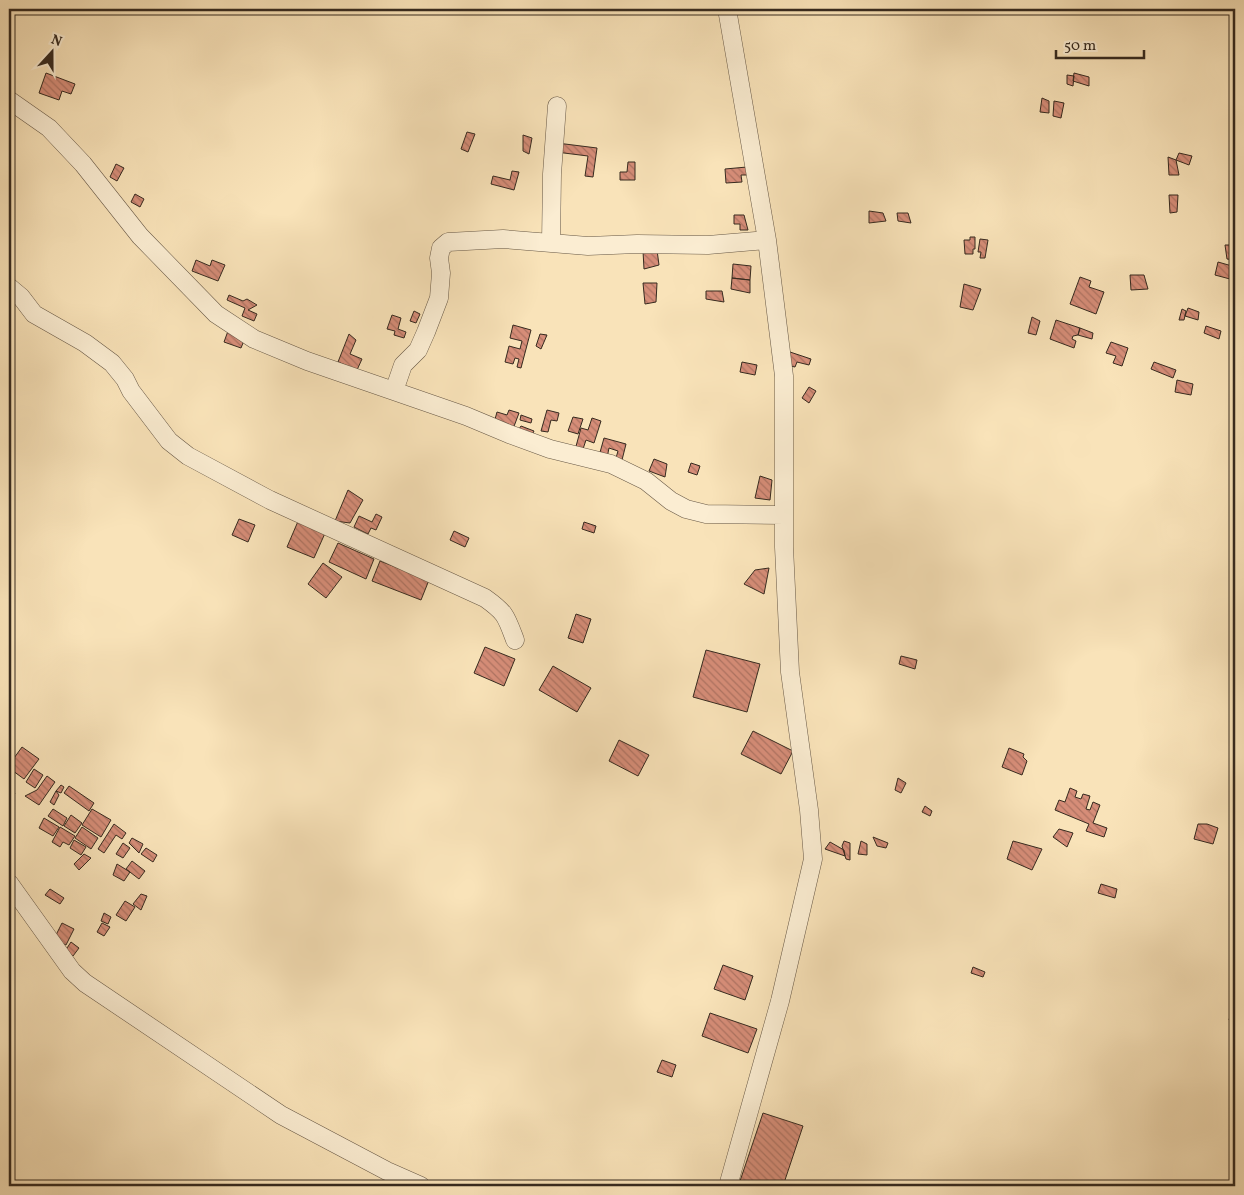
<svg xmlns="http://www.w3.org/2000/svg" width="1244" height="1195" viewBox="0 0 1244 1195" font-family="Vollkorn,serif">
	<defs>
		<pattern id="building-back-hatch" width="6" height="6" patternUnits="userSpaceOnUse" patternTransform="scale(1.25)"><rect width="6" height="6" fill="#d68d78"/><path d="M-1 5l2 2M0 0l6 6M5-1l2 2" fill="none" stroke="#ae7362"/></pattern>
	</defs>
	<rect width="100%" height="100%" fill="#f9e3b9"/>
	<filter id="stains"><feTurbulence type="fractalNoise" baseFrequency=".004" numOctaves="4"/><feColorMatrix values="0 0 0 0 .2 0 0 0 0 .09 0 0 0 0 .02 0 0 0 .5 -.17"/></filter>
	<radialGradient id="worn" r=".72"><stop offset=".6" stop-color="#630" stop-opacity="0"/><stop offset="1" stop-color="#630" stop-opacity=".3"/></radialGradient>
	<path fill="url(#building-back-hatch)" stroke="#362a1f" d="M46 73 75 84 71 94 62 91 59 100 39 93Z
		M1074 73 1089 77V86L1073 81Z
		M1067 75 1074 76 1073 86 1067 84Z
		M1042 98 1049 101V113L1040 112Z
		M1054 101 1064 103 1061 118 1053 116Z
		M467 132 475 134 468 152 461 149Z
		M523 135 532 138 529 154 523 151Z
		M557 143 597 148 593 177 585 176 588 156 556 152Z
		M1179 153 1192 156 1189 165 1176 160Z
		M1168 157 1176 160 1179 175H1169Z
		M628 162H635V180H620V172H627Z
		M116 164 124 168 117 181 110 177Z
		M747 167 748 175H741L742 182 726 183 725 169Z
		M512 171 519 172 514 190 491 184 493 176 510 180Z
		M135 194 144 199 140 207 131 202Z
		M1169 195H1178L1177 212 1170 213Z
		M869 211 883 213 886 221 869 223Z
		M897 213H908L911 223 898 221Z
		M734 215H744L748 230H740V224H734Z
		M970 237H975V249H973V254H965L964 240H970Z
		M980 239 988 240 985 258H980L981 252H978Z
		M1225 245H1235V260L1227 259Z
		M657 250 659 265 644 269 643 251Z
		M196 260 210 266 212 260 225 265 218 281 192 271Z
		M1218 262 1232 266 1230 279 1215 275Z
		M733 264 751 266 750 280 732 278Z
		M1130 275H1144L1148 289 1131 290Z
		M1080 277 1091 281 1089 287 1104 292 1096 314 1070 304Z
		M732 278 750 280V293L731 289Z
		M643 283H657L656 302 645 304Z
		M964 284 981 289 973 310 960 307Z
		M706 291H722L724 302 706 299Z
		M229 295 243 301 247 299 257 305 248 310 257 314 254 321 242 316 245 308 227 300Z
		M1188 308 1199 312 1198 320 1185 316Z
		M1182 309 1186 311 1184 320H1179Z
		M414 311 420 314 416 323 410 321Z
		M392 315 401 318 398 329 406 332 404 338 394 335 395 331 387 329Z
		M1032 317 1040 321 1036 335 1028 333Z
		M1056 320 1080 328 1078 335 1073 336 1072 339 1076 341 1074 348 1050 339Z
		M513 325 531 330 521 368 517 367 519 359 515 358 513 364 505 362 509 346 520 349 522 341 510 338Z
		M1206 326 1221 331 1219 339 1204 333Z
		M1080 328 1093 333 1092 339 1078 335Z
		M228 331 245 338 241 348 224 342Z
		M349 334 356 340 350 354 362 359 357 370 338 362Z
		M540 334 547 335 541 349 536 346Z
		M1111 342 1128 348 1122 366 1113 363 1116 356 1106 353Z
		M790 352 811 359 809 365 797 362 795 367 786 365Z
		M742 362 757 365 755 375 740 372Z
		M1154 362 1176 370 1173 378 1151 369Z
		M1177 380 1193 384 1191 395 1175 392Z
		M809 387 816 391 809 403 802 398Z
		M509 410 519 413 513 429 494 423 497 412 507 415Z
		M547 410 559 413 557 421 551 420 548 432 541 431Z
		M521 415 532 419 531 423 520 420Z
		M573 417 583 419 578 434 568 431Z
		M592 418 601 421 594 443 586 440 582 452 575 450 581 428 588 430Z
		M521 426 534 431 531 437 517 432Z
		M604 438 626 444 622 460 616 458 618 451 609 448 607 458 599 456Z
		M654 459 667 464 665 477 649 471Z
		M691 463 700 466 697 475 688 472Z
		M760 476 772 480 770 500 755 498Z
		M348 490 363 500 350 523 335 521Z
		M376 514 382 517 376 530 371 528 368 534 354 527 359 516 372 522Z
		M239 519 255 525 248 542 232 535Z
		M299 519 326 531 314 558 287 547Z
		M584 522 596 526 594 533 582 529Z
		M454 531 469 538 465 547 450 540Z
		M338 543 374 559 366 579 329 562Z
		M380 561 429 580 421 600 372 581Z
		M323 563 342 577 326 598 308 584Z
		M769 568 764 594 744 584 755 570Z
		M576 614 591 619 583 643 568 638Z
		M485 647 515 659 504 686 474 673Z
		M706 650 760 664 747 712 693 697Z
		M901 656 917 660 915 669 899 664Z
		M553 666 591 688 577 712 539 690Z
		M753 731 793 751 781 774 741 754Z
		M619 740 649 755 638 776 609 761Z
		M22 747 39 759 24 779 9 768V765Z
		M1009 748 1024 754 1023 757 1027 761 1022 775 1002 767Z
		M9 751 14 754 9 762Z
		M34 769 43 775 35 788 26 782Z
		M47 776 55 782 39 805 25 796 37 790Z
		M898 778 906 783 901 793 895 790Z
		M61 785 64 787 61 793 56 791Z
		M69 786 94 803 89 811 64 793Z
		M1070 788 1077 791 1075 797 1081 799 1083 794 1090 796 1086 809 1090 810 1093 802 1100 805 1093 823 1107 828 1104 837 1086 831 1089 824 1055 810 1059 800 1065 802Z
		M9 789 15 793 9 803Z
		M56 791 59 795 54 805 50 802Z
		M925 806 932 811 930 816 922 812Z
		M53 809 67 818 63 826 48 816Z
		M92 809 111 820 101 837 82 825Z
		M71 815 82 823 75 833 64 826Z
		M44 818 59 827 53 836 39 828Z
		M114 824 126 833 122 839 116 835 104 853 98 849Z
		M1198 824H1207L1218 828 1213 844 1194 839Z
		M60 827 75 836 69 845 63 842 60 847 52 842Z
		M82 827 98 838 91 849 75 838Z
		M1059 829 1073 833 1067 847 1053 837Z
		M873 837 888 843 886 848 877 846Z
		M132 838 143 844 139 853 129 843Z
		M74 840 86 847 81 855 70 848Z
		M844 841 850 843V860L846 859 842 846Z
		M861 841 867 844V855L858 854Z
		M1013 841 1042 849 1032 870 1007 859Z
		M830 842 844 850 845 856 825 849Z
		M123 843 130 848 123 858 116 854Z
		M146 848 157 855 153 862 141 854Z
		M84 854 91 858 79 870 74 864Z
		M132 861 145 871 139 879 126 869Z
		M117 864 130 872 124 881 113 875Z
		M1101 884 1117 889 1115 898 1098 893Z
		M50 889 64 898 60 904 45 895Z
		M141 894 147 896 141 910 133 904Z
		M125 901 135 907 126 921 116 915Z
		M104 913 111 917 108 924 101 921Z
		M62 923 74 929 66 945 54 939Z
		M102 923 110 927 104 936 97 932Z
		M71 942 79 948 73 956 65 951Z
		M723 965 753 976 745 1000 714 989Z
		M973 967 985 972 983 977 971 973Z
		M1235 1004V1021L1229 1020 1233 1005Z
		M710 1013 757 1029 748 1053 702 1036Z
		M662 1060 676 1065 672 1077 657 1072Z
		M763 1113 803 1126 783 1186H746L739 1184Z"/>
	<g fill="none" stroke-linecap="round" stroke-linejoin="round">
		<defs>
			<path id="minor" d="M727 9 767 240 784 376V547L790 672 809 810 813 859 780 1001 728 1186
				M9 100 49 128 83 164 140 236 216 314 254 339 307 361 466 416 509 434 550 449 611 464 646 481 671 501 686 509 706 514 784 515
				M551 242 552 174 557 106
				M9 287 21 297 34 314 85 343 112 363 125 379 131 391 169 441 188 456 270 500 485 598C506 613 506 616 515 640
				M394 391 403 365 418 350 426 332 439 298 441 273 439 258 441 248 448 242 503 239 588 246 637 244 708 245 767 240
				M9 883 72 971 85 983 281 1115 387 1171 421 1186"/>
		</defs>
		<use href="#minor" stroke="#675846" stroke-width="19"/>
		<use href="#minor" stroke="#fbedd2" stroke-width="18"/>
	</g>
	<rect width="1244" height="1195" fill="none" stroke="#f9e3b9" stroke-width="30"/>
	<rect x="10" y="10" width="1224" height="1175" fill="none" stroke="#362a1f" stroke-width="2.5"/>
	<rect x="15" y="15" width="1214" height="1165" fill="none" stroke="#362a1f"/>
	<g transform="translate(52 52) rotate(21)" stroke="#fbedd2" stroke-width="4" paint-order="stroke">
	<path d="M0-4L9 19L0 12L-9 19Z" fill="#362a1f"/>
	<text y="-8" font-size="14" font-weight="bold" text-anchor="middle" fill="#362a1f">N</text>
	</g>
	<path d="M1056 50v8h88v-8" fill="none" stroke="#362a1f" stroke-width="2.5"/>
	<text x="1064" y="50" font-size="15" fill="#362a1f" stroke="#fbedd2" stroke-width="4" paint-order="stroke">50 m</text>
	<rect width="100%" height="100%" filter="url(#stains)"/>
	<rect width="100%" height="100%" fill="url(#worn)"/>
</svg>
